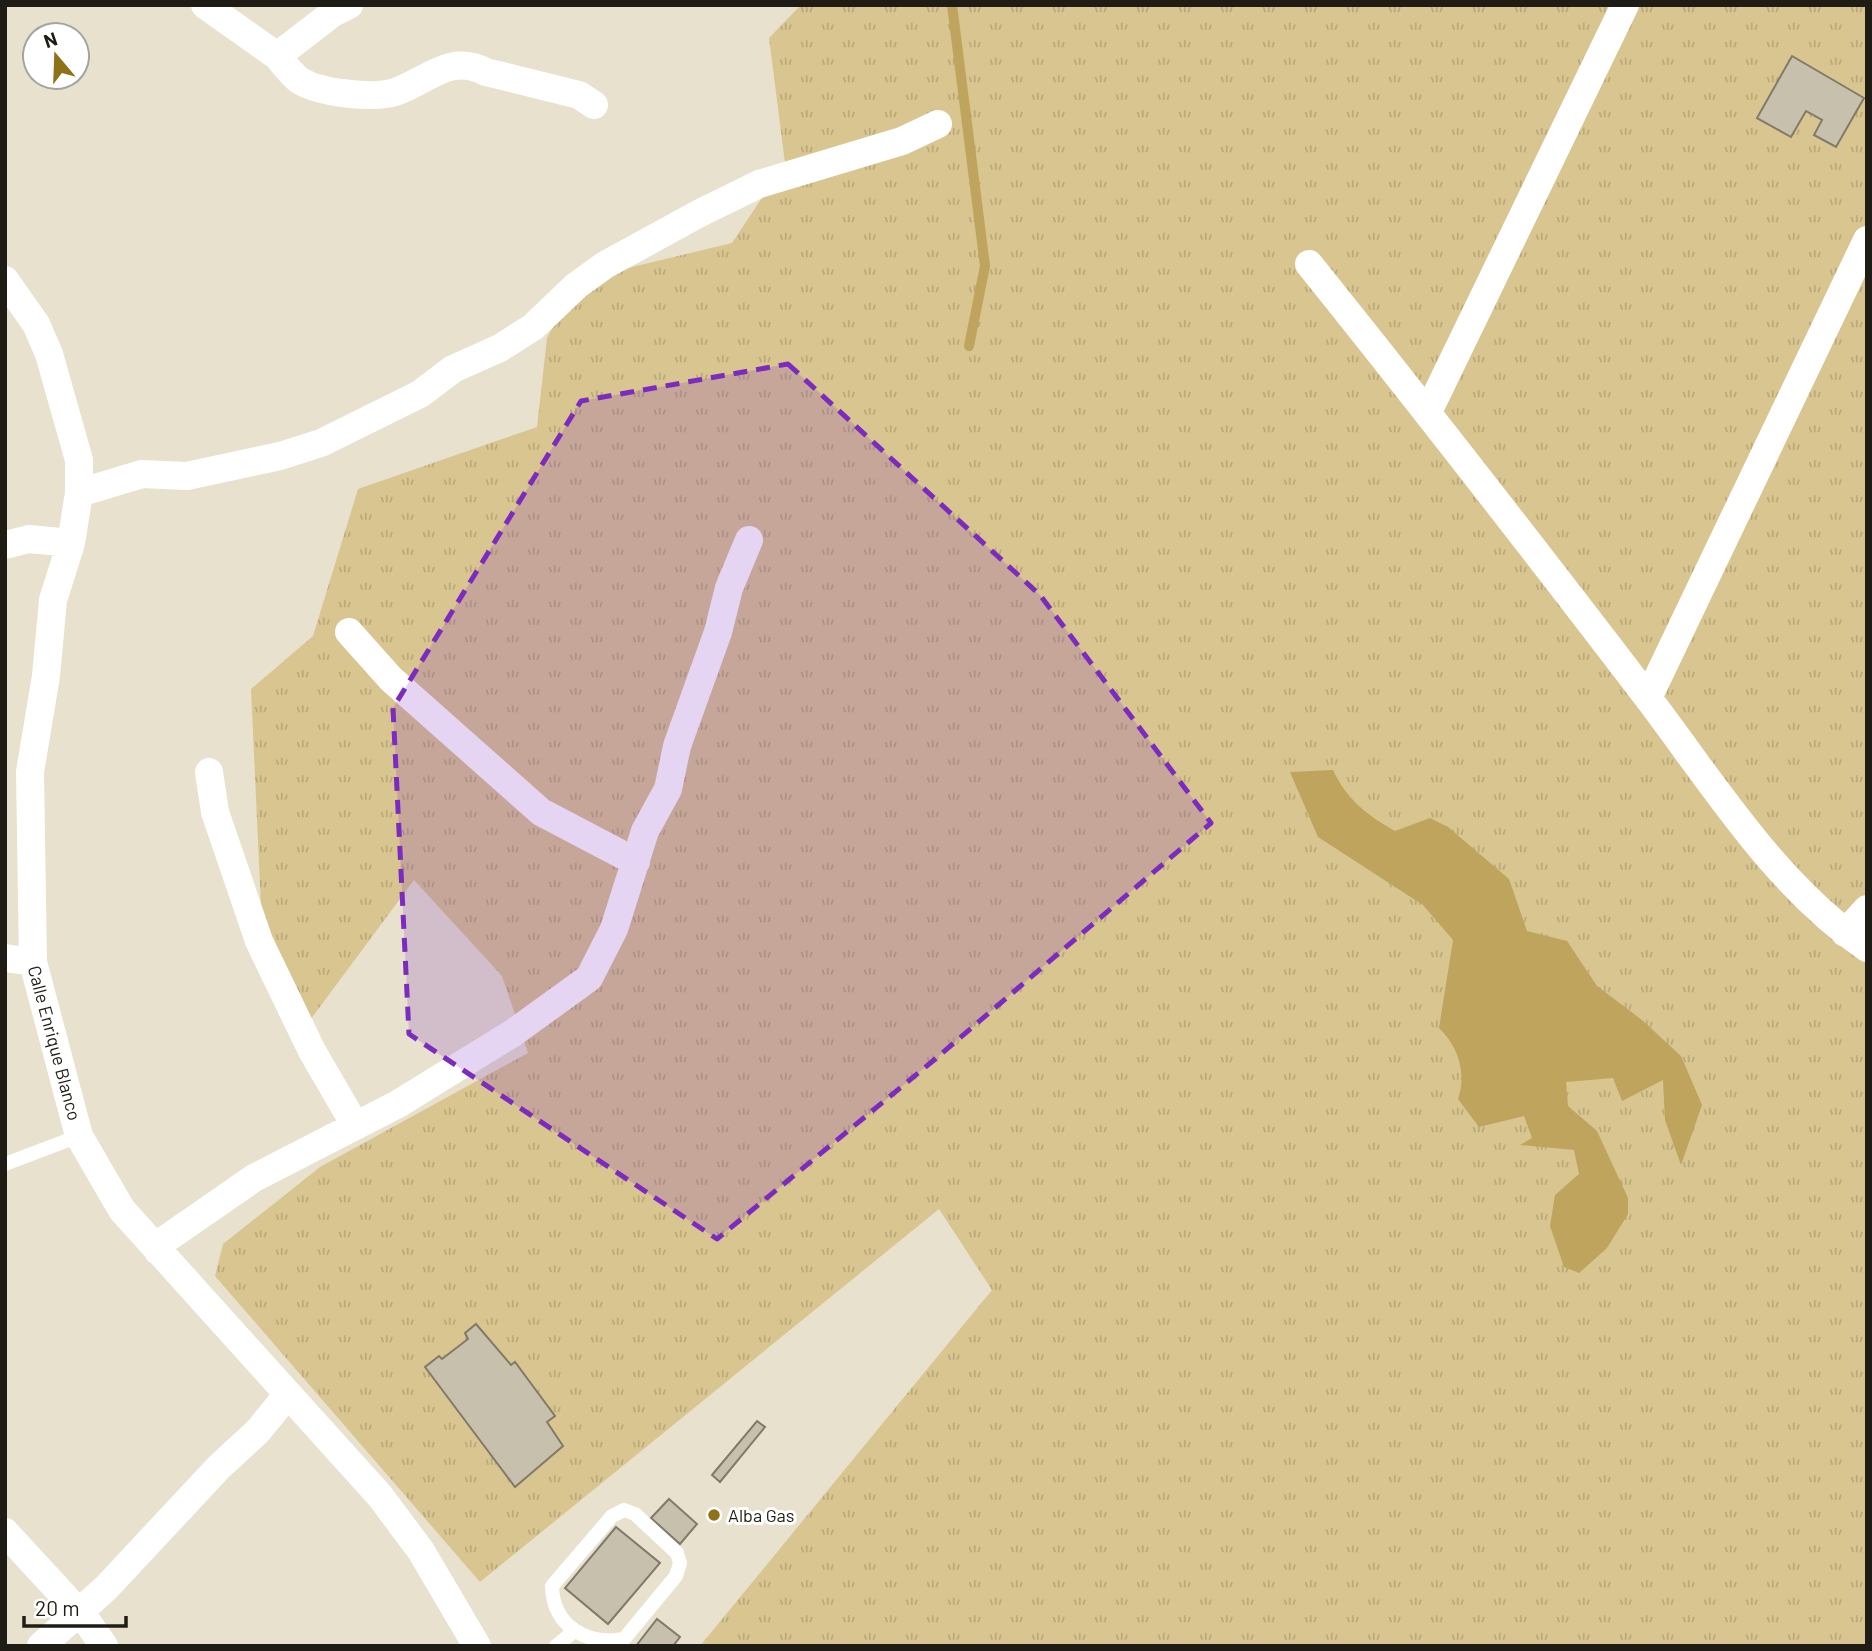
<svg xmlns="http://www.w3.org/2000/svg" width="1872" height="1651" viewBox="0 0 1872 1651" font-family="Barlow,sans-serif">
	<defs>
		<pattern id="grass-tufts" width="24" height="20" patternUnits="userSpaceOnUse" patternTransform="scale(1.75)"><rect width="24" height="20" fill="#d9c58f"/><path d="M3 7l-1-3M5 7V3M7 7l1-3M15 17l-1-3M17 17v-4M19 17l1-3" fill="none" stroke="#baa97a"/></pattern>
	</defs>
	<rect width="100%" height="100%" fill="#e8e1cd"/>
	<path fill="url(#grass-tufts)" d="M801 5H1867V1646H700L992 1290 939 1209 480 1582 215 1276 223 1244 320 1167 528 1053 502 976 414 880 299 1035 263 950 251 689 313 636 358 489 537 427 547 338 578 280 732 243 785 163 769 38Z"/>
	<path fill="#bea45c" d="M1333 770C1347 800 1367 815 1395 831L1430 818 1448 827 1509 879 1527 931 1567 941 1597 986 1642 1020 1681 1056 1702 1105 1681 1165 1665 1120 1663 1080 1622 1101 1613 1078 1566 1082 1568 1106 1597 1131 1628 1198V1214L1607 1248 1579 1273 1564 1267 1550 1226 1555 1195 1579 1174 1574 1150 1520 1145 1532 1138 1524 1116 1479 1127 1458 1099C1467 1073 1458 1046 1439 1028L1453 940 1423 905 1318 837 1290 772Z"/>
	<g fill="none" stroke-linecap="round" stroke-linejoin="round">
		<path stroke="#bea45c" stroke-width="10" d="M952 5 985 266 969 346"/>
	</g>
	<path fill="#c7c0ad" stroke="#817a68" stroke-width="2" d="M1792 56 1864 98 1836 147 1814 135 1822 120 1806 111 1791 137 1757 118Z
		M476 1324 511 1365 515 1362 555 1416 547 1422 563 1446 515 1487 425 1367 439 1356 442 1359 468 1339 465 1333Z
		M757 1421 765 1427 720 1482 712 1475Z
		M669 1499 697 1524 680 1544 651 1518Z
		M616 1527 660 1563 608 1624 565 1588Z
		M657 1619 680 1637 673 1646H636Z"/>
	<g fill="none" stroke-linecap="round" stroke-linejoin="round">
		<path stroke="#fff" stroke-width="14" d="M5 1164 79 1136
			M624 1510 635 1514 677 1553 680 1563 676 1576 624 1639C587 1646 553 1626 552 1586L612 1516Z
			M556 1646 573 1632"/>
		<path stroke="#fff" stroke-width="28" d="M205 5 277 56 333 13 349 5
			M277 56C284 64 291 74 299 80 318 93 374 99 395 92 428 81 449 53 486 72L579 95 594 105
			M1309 264C1423 406 1534 549 1645 694 1713 783 1773 883 1867 948
			M5 280 36 324 49 354 79 460V493L71 543 53 600 46 676 30 772 33 962 79 1136 122 1210 380 1496 421 1551 477 1646
			M1428 412 1625 5
			M79 493 142 474 187 476 280 456 321 443 420 394 453 369 500 348 533 327 576 286 605 265 700 213 759 184 902 141 938 124
			M5 545 29 539 71 543
			M349 632 391 679 541 812 636 862
			M1648 698 1867 240
			M209 772 215 812 259 941 312 1051 355 1125
			M1845 933 1867 909
			M5 958 33 962
			M158 1251 166 1239 254 1178 398 1104 513 1033 589 978 614 929 645 831 668 789 677 746 718 632 729 588 749 540
			M5 1532 86 1620 104 1646
			M41 1646 106 1588 219 1467 258 1431 288 1394"/>
	</g>
	<path fill="#7b2cbf" fill-opacity="0.2" stroke="#7b2cbf" stroke-width="5" stroke-dasharray="14 9" stroke-linejoin="round" d="M788 364 1040 595 1211 823 934 1060 717 1239 409 1034 393 708 581 401Z"/>
	<circle fill="#8e7217" stroke="#fff" stroke-width="2.5" cx="714" cy="1515" r="7"/>
	<g text-anchor="middle" dominant-baseline="central" stroke-width="6" stroke-linejoin="round" paint-order="stroke">
		<g font-size="18" fill="#1e1c15" stroke="#fff">
			<text transform="translate(55 1043) rotate(75)">Calle Enrique Blanco</text>
		</g>
		<g font-size="18" fill="#1e1c15" stroke="#fff" text-anchor="start">
			<text x="728" y="1515">Alba Gas</text>
		</g>
	</g>
	<rect width="1872" height="1651" fill="none" stroke="#1e1c15" stroke-width="14"/>
	<g transform="translate(56 56) rotate(341)"><circle r="33" fill="#ffffff" stroke="#a5a4a1" stroke-width="2"/>
	<path d="M0-5L12 26L0 18L-12 26Z" fill="#8e7217"/>
	<text y="-10" font-size="19" font-weight="bold" text-anchor="middle" fill="#1e1c15">N</text>
	</g>
	<path d="M24 1616v10h102v-10" fill="none" stroke="#1e1c15" stroke-width="3.5"/>
	<text x="35" y="1616" font-size="21" fill="#1e1c15" stroke="#ffffff" stroke-width="5" paint-order="stroke">20 m</text>
</svg>
